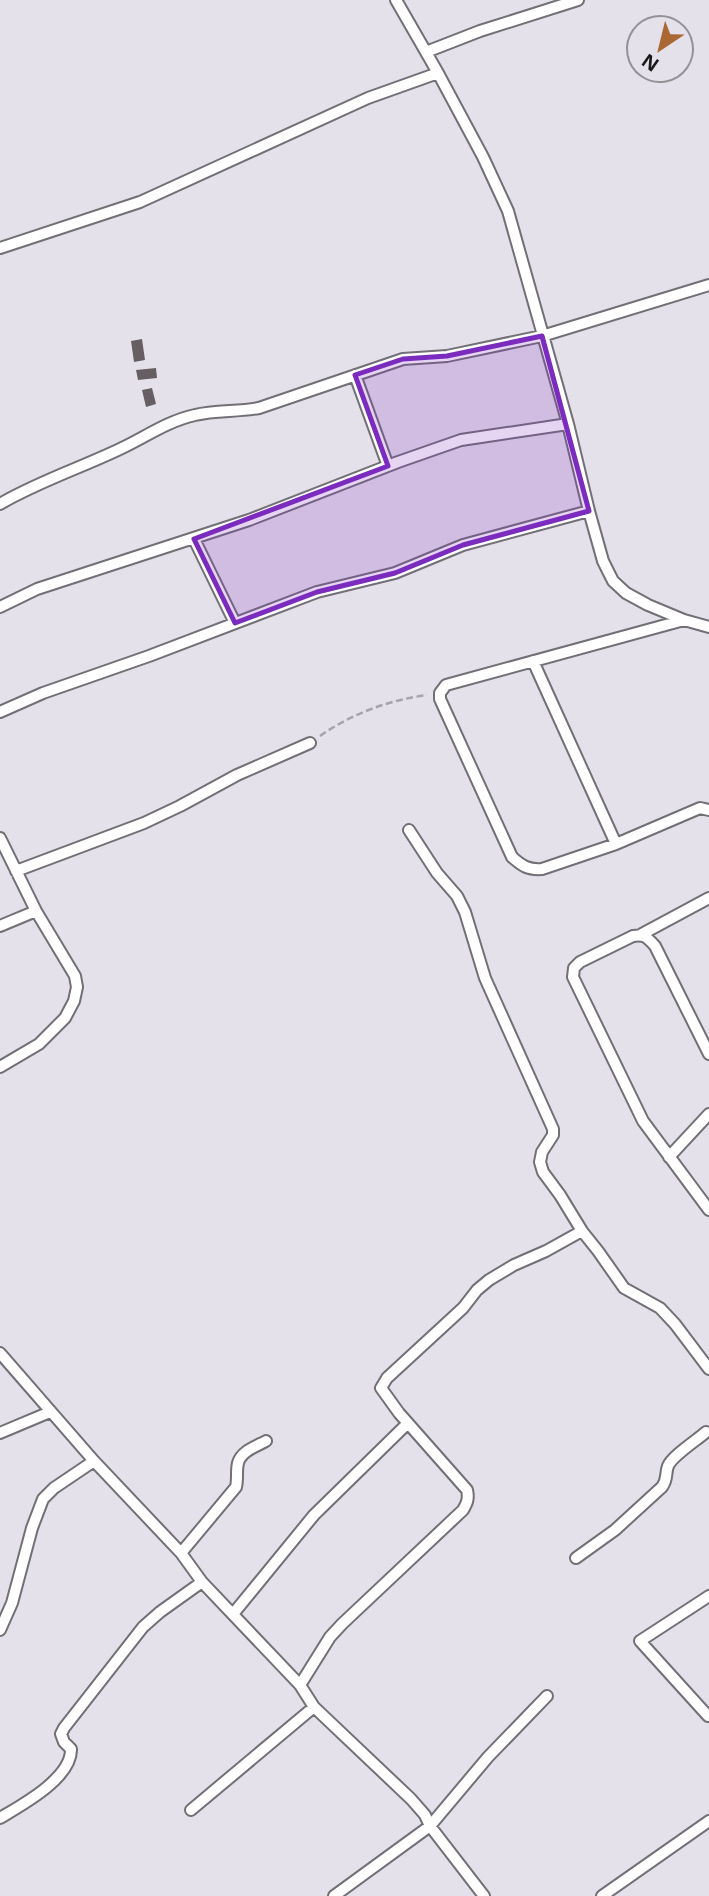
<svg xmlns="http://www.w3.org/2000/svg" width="709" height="1896" viewBox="0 0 709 1896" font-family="'Noto Sans',sans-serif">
	<rect width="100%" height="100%" fill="#e5e1ea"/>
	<path fill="#655f64" d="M142 339 145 360 134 362 131 341Z
		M156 368 157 378 138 380 136 370Z
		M152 388 156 404 146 407 142 390Z"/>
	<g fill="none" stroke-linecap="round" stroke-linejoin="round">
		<defs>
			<path id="minor" d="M396 0 438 73 483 157 508 211 568 424 589 511 603 561 613 581 626 593 648 605 684 620 709 627
				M426 52 480 31 578 0
				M0 248 140 202 368 98 438 73
				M355 375 388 466
				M0 504C37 482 83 467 122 448 147 436 168 421 195 415 215 410 238 412 259 408L403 359 447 356 542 336 709 285
				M194 539 235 623
				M0 607 37 589 249 520 398 462 461 440 568 424
				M684 620 446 685 440 693V699L512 857C522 866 528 870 542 869L616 844 700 808 709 810
				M533 661 616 844
				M0 712 43 693 149 656 317 592 395 573 463 545 589 511
				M409 830 437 873 457 896 465 912 485 978 553 1129V1135L542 1152 540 1162 543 1172 560 1195 582 1231 598 1251 624 1288 660 1308 675 1324 709 1369
				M0 838 36 911 75 976 77 987 74 1001 65 1018 39 1044 0 1067
				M16 871 144 823 180 806 237 775 310 743
				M0 926 36 911
				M642 934 709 898
				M709 1054 655 946C647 937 644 934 633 936L580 962 574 968 573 977 643 1121 709 1210
				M669 1157 709 1114
				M0 1353 94 1461 181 1553 202 1582 300 1685 314 1707 411 1799 425 1815 430 1826 484 1896
				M0 1433 50 1412
				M181 1553 236 1487C238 1479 236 1471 238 1463 241 1451 257 1446 266 1441
				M576 1558 615 1530 662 1487C668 1479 665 1474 668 1466 672 1456 697 1440 706 1432
				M233 1614 314 1515 408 1423
				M0 1630 12 1603 32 1528 43 1499 54 1488 94 1461
				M300 1685 330 1637 342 1624 463 1510C467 1503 469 1499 467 1490L399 1413 381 1388 387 1378 463 1308 477 1290 489 1280 514 1265 546 1251 582 1231
				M708 1716 640 1641 709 1596
				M191 1810 314 1707
				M0 1818C22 1805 72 1778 71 1749L64 1742 61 1734 64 1728 143 1627 160 1612 202 1582
				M334 1896 430 1826 488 1757 547 1696
				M602 1896 709 1821"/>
		</defs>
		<use href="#minor" stroke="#726f76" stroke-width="14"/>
		<path stroke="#a6a3aa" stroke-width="2.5" stroke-dasharray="7 3.5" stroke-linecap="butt" d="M320 736C351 714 389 700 427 695"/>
		<use href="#minor" stroke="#fff" stroke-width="10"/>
	</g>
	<path fill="#7b2cbf" fill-opacity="0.2" stroke="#7b2cbf" stroke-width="5" stroke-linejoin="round" d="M542 336 589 511 463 545 395 573 317 592 235 623 194 539 388 466 355 375 403 359 447 356Z"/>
	<g transform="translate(660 49) rotate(215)"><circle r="33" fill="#e5e1ea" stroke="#949197" stroke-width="2"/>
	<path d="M0-5L12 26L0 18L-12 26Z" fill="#aa6835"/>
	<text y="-10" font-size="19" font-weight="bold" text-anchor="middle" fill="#1a181b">N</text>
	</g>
</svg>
